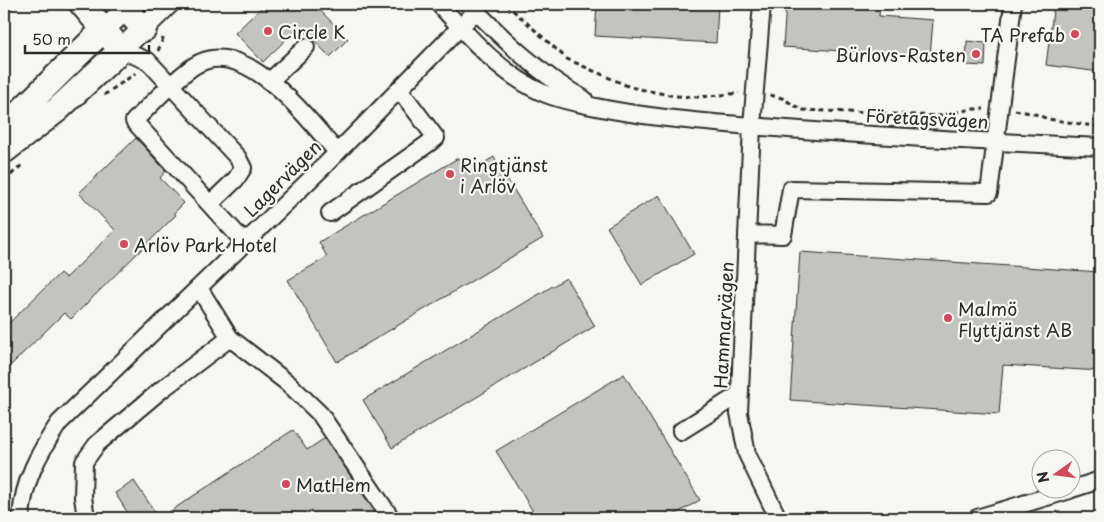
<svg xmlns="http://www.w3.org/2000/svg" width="1104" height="522" viewBox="0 0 1104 522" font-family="'Playpen Sans',sans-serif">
	<rect width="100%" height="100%" fill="#f6f6f2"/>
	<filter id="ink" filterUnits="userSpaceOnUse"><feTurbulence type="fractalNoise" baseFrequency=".02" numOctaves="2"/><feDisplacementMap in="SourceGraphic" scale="10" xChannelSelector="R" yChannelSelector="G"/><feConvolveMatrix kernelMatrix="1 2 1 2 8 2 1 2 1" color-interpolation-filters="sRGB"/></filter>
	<g filter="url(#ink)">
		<path fill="#c3c3c0" stroke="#2b2b2b" d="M265 4H314L348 39 330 57 300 26 263 62 235 33Z
			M597 4 718 5 716 43 595 36Z
			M786 4H880L879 16 933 20 930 57 783 47Z
			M1054 4H1100V72L1046 65Z
			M967 41 986 43 985 66 966 65Z
			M136 138 166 171 160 178 184 203 174 213 176 215 71 319 64 313 11 365 4 357V328L60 273 66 278 115 230 79 193Z
			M494 157 543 238 337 362 288 280 327 257 319 242 458 158 467 173Z
			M659 195 694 254 642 285 607 227Z
			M800 252 1100 272V371L1003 365 999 414 790 400Z
			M566 278 595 326 392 448 363 400Z
			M624 374 700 500 669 518H537L496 451Z
			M293 430 307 450 325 438 379 518H160Z
			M134 481 159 518H131L115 493Z"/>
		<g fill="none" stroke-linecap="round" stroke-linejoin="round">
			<defs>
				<path id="minor" d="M439 4C468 36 501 74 541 92 558 100 577 103 596 107 640 116 682 120 727 124 851 135 976 141 1100 147
					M469 4C503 39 540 75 584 99
					M762 4 752 126 739 413 747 454 778 518
					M121 50 148 61 238 158 243 168 236 179 210 204
					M271 80 306 47
					M330 213 436 138 399 89
					M747 234 783 235 791 189 989 193 1013 4
					M245 243 134 121C153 103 172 81 194 66 245 33 308 120 337 152
					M199 288 230 338 289 384 320 414 391 518
					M681 431 740 394
					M1072 489 1100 480
					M21 518C23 481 39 453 59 423L325 165 476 11
					M86 518 83 497 84 462 97 444 161 390 230 338
					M977 518 1070 490"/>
				<path id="major" d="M103 30 132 4
					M121 50 168 4"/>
				<path id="highway" d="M121 4 144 29
					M4 128 103 30
					M4 151 57 110 121 50 82 4"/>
			</defs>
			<use href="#minor" stroke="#2b2b2b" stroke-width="20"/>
			<use href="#major" stroke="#2b2b2b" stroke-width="24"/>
			<use href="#highway" stroke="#2b2b2b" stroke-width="28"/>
			<path stroke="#2b2b2b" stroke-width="3" stroke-dasharray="5 4" stroke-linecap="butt" d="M506 4 567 59 630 87 674 96 701 97 739 93
				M185 10 191 4
				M158 51 164 36
				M104 95 136 73
				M770 95 782 98 802 110 939 116 972 109H984
				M1015 110 1035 114 1048 119 1100 127
				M4 181 22 165"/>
			<use href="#minor" stroke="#f6f6f2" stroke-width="16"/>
			<use href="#major" stroke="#f6f6f2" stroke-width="20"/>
			<use href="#highway" stroke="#f6f6f2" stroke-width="24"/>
		</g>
	</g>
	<g fill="#d1495b" stroke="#f6f6f2" stroke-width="2">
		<circle cx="268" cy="31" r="5"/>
		<circle cx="1075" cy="34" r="5"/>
		<circle cx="976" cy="54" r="5"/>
		<circle cx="450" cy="174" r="5"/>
		<circle cx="124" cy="244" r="5"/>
		<circle cx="948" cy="318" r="5"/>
		<circle cx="286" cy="484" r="5"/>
	</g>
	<g text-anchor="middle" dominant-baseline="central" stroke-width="4.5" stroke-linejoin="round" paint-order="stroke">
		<g font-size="18" fill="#2b2b2b" stroke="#f6f6f2" text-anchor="start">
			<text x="278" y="31">Circle K</text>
			<text x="1065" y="34" text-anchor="end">TA Prefab</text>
			<text x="966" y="54" text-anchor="end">Bürlovs-Rasten</text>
			<text x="460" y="164">Ringtjänst<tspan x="460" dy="21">i Arlöv</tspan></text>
			<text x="134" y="244">Arlöv Park Hotel</text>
			<text x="958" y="308">Malmö<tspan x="958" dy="21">Flyttjänst AB</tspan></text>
			<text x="296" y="484">MatHem</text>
		</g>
		<g font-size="18" fill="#2b2b2b" stroke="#f6f6f2">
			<text transform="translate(927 118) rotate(3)">Företagsvägen</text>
			<text transform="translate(282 178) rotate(-45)">Lagervägen</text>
			<text transform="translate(723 325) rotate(-87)">Hammarvägen</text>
		</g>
	</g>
	<rect width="1104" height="522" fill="none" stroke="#f6f6f2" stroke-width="20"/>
	<rect x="10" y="10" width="1084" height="502" fill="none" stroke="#2b2b2b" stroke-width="2" filter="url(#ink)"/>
	<g transform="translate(1056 474) rotate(256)"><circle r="24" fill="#f6f6f2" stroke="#a5a5a2"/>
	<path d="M0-4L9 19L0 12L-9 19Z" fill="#d1495b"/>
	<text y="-8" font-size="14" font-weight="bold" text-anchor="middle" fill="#2b2b2b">N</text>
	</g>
	<path d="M25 45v8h124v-8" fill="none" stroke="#2b2b2b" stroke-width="2.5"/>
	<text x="32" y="45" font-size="15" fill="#2b2b2b" stroke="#f6f6f2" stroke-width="4" paint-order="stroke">50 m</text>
</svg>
